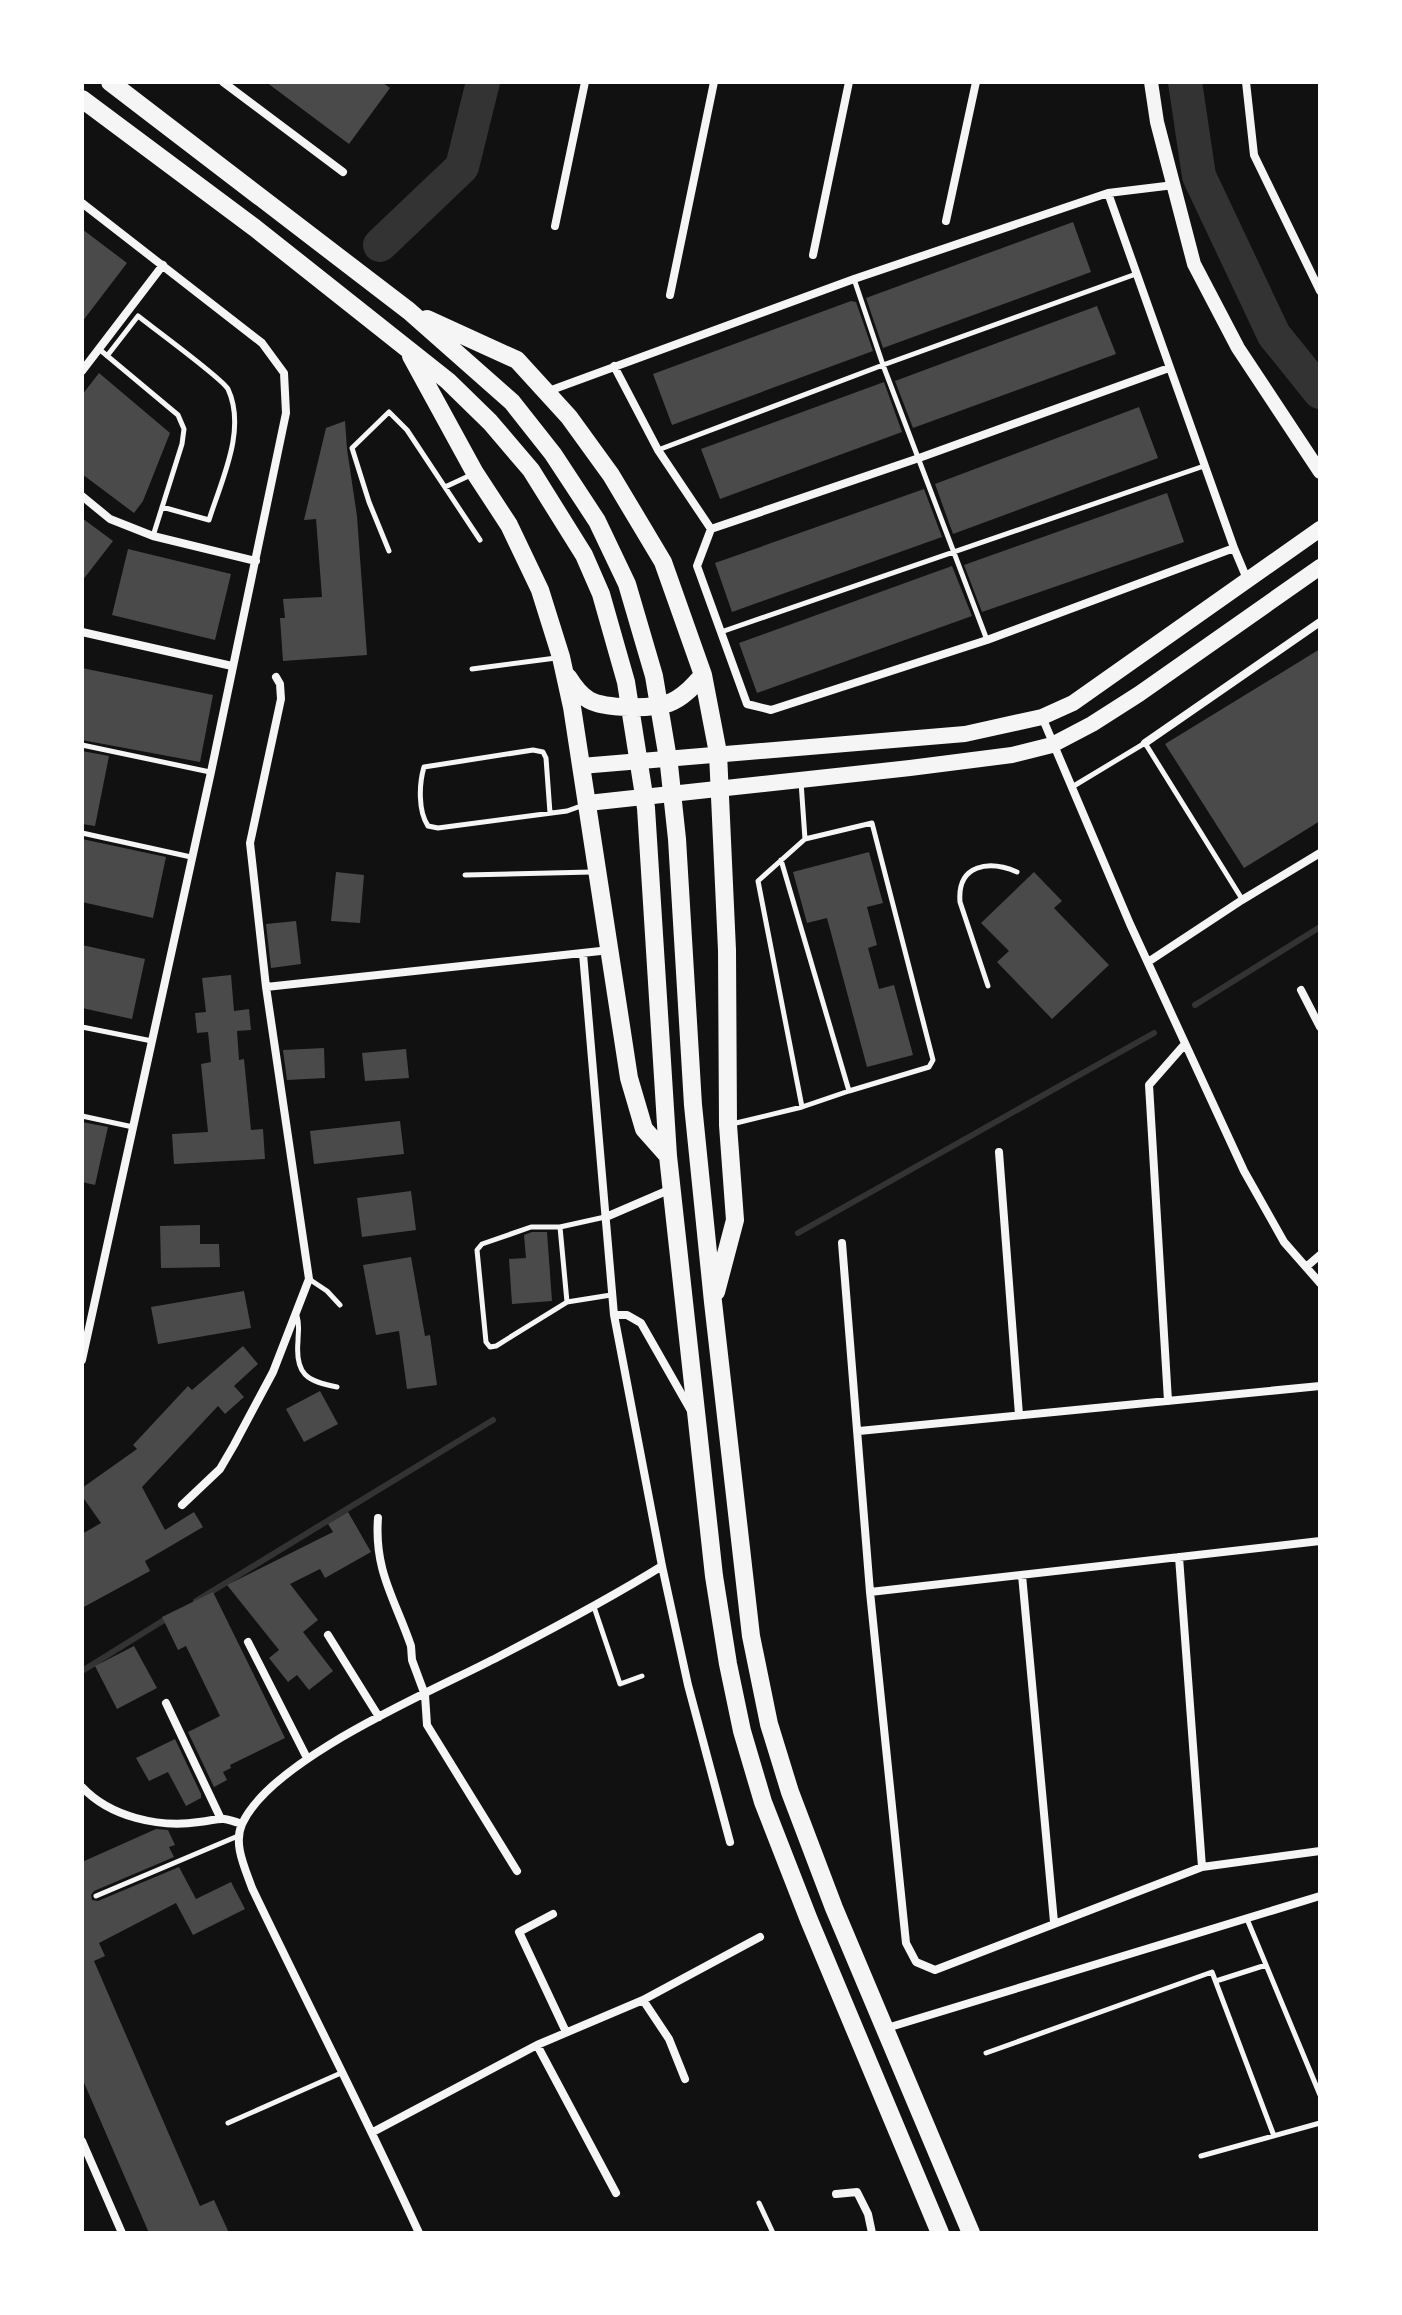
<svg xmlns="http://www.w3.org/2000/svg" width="1402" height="2315" viewBox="0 0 1402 2315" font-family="'Asap Condensed',sans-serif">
	<rect width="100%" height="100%" fill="#111"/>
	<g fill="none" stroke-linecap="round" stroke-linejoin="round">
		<path stroke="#333" stroke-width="6" d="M1195 1005 1320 927
			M798 1233 1154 1033
			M196 1601 493 1420
			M82 1671 169 1617"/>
		<path stroke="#333" stroke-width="34" d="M1185 82 1199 176 1274 335 1320 392
			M380 245 462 167 483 82"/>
	</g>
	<path fill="#4a4a4a" d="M266 82H382L390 88 349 144Z
		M1073 222 1091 272 883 348 866 298Z
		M82 229 127 263 82 322Z
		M851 301 856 302 873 351 672 425 653 374Z
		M1097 306 1116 354 913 428 895 381Z
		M99 373 170 433 143 501 134 513 82 474V395Z
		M884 382 902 432 720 499 701 449Z
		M1139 407 1158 458 953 534 935 484Z
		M345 421 347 449 357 516 367 655 283 661 280 618H285L283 599 322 597 316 519 304 520 326 428Z
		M924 489 942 537 732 612 715 563Z
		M1167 493 1184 542 982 612 964 565Z
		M82 518 113 541 82 581Z
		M128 549 231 574 215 640 112 615Z
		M952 566 972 616 757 693 739 643Z
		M1320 649V821L1244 868 1165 744Z
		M82 668 213 695 200 762 82 740Z
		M82 751 109 756 95 826 82 824Z
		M82 839 166 857 153 918 82 902Z
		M869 852 883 903 867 907 877 945 868 948 879 989 894 985 913 1055 867 1067 827 918 807 923 793 872Z
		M336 872 364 875 360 923 331 921Z
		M1034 872 1062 901 1054 908 1109 965 1052 1019 997 962 1009 951 981 923Z
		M296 921 301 964 271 968 266 924Z
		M82 945 145 959 132 1019 82 1008Z
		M231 975 234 1011 249 1009 251 1030 237 1031 239 1060 244 1059 251 1130 263 1129 265 1159 174 1164 172 1134 208 1132 201 1064 211 1062 208 1032 197 1033 195 1013 206 1012 202 978Z
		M324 1048 325 1078 287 1080 283 1050Z
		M406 1049 409 1078 365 1081 362 1053Z
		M400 1121 404 1154 314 1164 310 1131Z
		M82 1122 108 1127 95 1185 82 1182Z
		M411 1191 416 1230 362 1237 357 1198Z
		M200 1225V1244H219L220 1267 161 1268 160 1226Z
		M532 1232H547L552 1301 512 1304 509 1259 526 1258 524 1235Z
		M411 1257 425 1336 430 1335 437 1385 407 1389 399 1331 376 1335 363 1265Z
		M244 1291 251 1328 158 1344 151 1307Z
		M243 1346 258 1364 234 1386 244 1397 225 1414 218 1406 142 1487 165 1530 194 1512 203 1527 145 1561 150 1571 82 1608V1534L101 1523 82 1496V1488L137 1449 133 1445 188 1386 192 1390Z
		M320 1391 338 1424 304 1442 286 1409Z
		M348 1512 371 1552 325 1578 320 1569 290 1584 318 1620 303 1632 333 1671 309 1690 297 1675 288 1682 269 1658 279 1650 227 1585 333 1532 328 1524Z
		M213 1592 285 1738 230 1765 231 1768 223 1772 227 1780 214 1787 188 1732 220 1716 186 1646 178 1650 162 1617Z
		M134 1646 157 1688 117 1709 95 1666Z
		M175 1739 201 1794V1798L186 1806 168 1772 149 1781 136 1758Z
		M156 1829 168 1830 175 1845 169 1847 174 1857 94 1891 91 1895 92 1900 98 1901 179 1867 196 1899 231 1882 245 1909 193 1935 176 1903 99 1943 105 1956 94 1961 200 2206 214 2200 229 2233H149L82 2078V1862Z"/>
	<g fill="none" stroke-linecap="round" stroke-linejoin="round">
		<path stroke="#f5f5f5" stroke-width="5" d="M854 279 883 365 987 640
			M99 349 178 415 184 429 182 444 153 536
			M107 356 138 316C152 327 223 379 228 389 247 430 221 481 209 520L162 507
			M658 450 883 365 1136 274
			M445 487 473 474
			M389 551 369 502 352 448 389 412 407 430 480 540
			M721 632 1204 466
			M472 669 556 658
			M82 745 210 772
			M801 782 805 839 758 881 802 1107
			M1072 787 1145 743 1242 899
			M550 813 546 758 543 752 533 750 424 767C419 784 418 811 428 826L438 828 567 811 581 806
			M82 833 191 857
			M805 839 872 823 933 1060 929 1067 849 1091
			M465 875 592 872
			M988 986 960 902C957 864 989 860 1017 872
			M82 1027 152 1041
			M82 1116 133 1127
			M732 1124 802 1107 849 1091 781 860
			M605 1217 560 1227H531L482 1244 477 1250 486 1342 490 1347 496 1346 567 1302 611 1295
			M560 1227 567 1302
			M309 1279 327 1291 340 1305
			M297 1316C300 1326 298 1331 298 1341 295 1375 307 1381 337 1387
			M594 1607 620 1684 642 1676
			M96 1896 238 1836
			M1247 1919 1320 2095
			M1216 1981 1266 1965
			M986 2053 1212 1972 1274 2136
			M228 2123 341 2073
			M1201 2156 1320 2123
			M759 2203 773 2233"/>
		<path stroke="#f5f5f5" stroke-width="8" d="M223 82 343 172
			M1246 82 1254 155 1320 291
			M1108 193 1234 548 1247 579
			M82 203 262 343 284 373 286 413 211 772 82 1360
			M946 221 976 82
			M555 226 585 82
			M813 255 849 82
			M670 295 714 82
			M614 366 658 450 711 529
			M82 371 163 265
			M546 392 854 279 1108 193 1174 185
			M82 496 110 519 153 536 256 561
			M711 529 697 566 747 704 771 710 987 640 1234 548
			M711 529 919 458 1169 368
			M82 632 232 666
			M1042 717 1130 924 1244 1171 1284 1242 1320 1283
			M1145 743 1320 622
			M583 954 614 1315 662 1566 688 1685 730 1842
			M1148 962 1242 900 1320 853
			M266 987 610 950
			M1301 990 1320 1027
			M999 1152 1019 1415
			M606 1217 671 1189
			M842 1243 870 1592 906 1943 916 1962 935 1970 1202 1867 1320 1851
			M1306 1267 1320 1255
			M614 1315H627L641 1323 690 1409
			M1168 1401 1149 1085 1185 1044
			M859 1431 1320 1386
			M182 1505 220 1469 234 1445 273 1372 309 1279 266 987 250 843 281 699 280 684 276 677
			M378 1518C374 1571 395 1599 411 1646L412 1660 425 1695 427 1725 517 1871
			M1179 1557 1202 1867
			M1022 1575 1054 1922
			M870 1592 1320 1541
			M328 1635 379 1717
			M248 1642 307 1758
			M166 1703 220 1817
			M82 1787C110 1817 159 1828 199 1822 223 1819 218 1816 242 1824
			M553 1914 519 1932 566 2032
			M643 2000 669 2039 685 2079
			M887 2028 1320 1896
			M537 2045 616 2193
			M373 2132 537 2045 643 2000 760 1937
			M82 2141 122 2233
			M836 2194 857 2192 868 2214 872 2233
			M419 2233C366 2117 307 2003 252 1888 245 1868 233 1844 242 1824 272 1758 433 1691 498 1657 554 1628 609 1599 662 1566"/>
		<path stroke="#f5f5f5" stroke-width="14" d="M1151 82 1157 122 1194 264 1238 348 1320 472"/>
		<path stroke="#f5f5f5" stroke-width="16" d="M581 766 965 734 1042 717 1073 703 1320 529
			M588 803 910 768 1012 755 1052 745 1092 724 1139 694 1320 567"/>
		<path stroke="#f5f5f5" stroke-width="18" d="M110 82 409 311 512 402 553 454 597 521 627 584 654 676 669 765 677 839 693 1105 713 1302 751 1636 769 1724 790 1792 834 1908 971 2233
			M82 99 255 228 448 381 490 422 531 470 584 555 601 594 626 682 646 808 668 1156 714 1576 728 1664 742 1731 763 1802 809 1920 940 2233
			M427 319 517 360 569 417 611 475 663 562 703 675 718 753 727 950 728 1125 735 1220 716 1292
			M411 356 475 473 509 525 540 590 561 657 572 707 629 1078 644 1129 668 1156
			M568 677C573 685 580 695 589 700 605 709 652 709 669 703 683 698 694 685 703 675"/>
	</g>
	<rect width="1402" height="2315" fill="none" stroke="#ffffff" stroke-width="168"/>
</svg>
